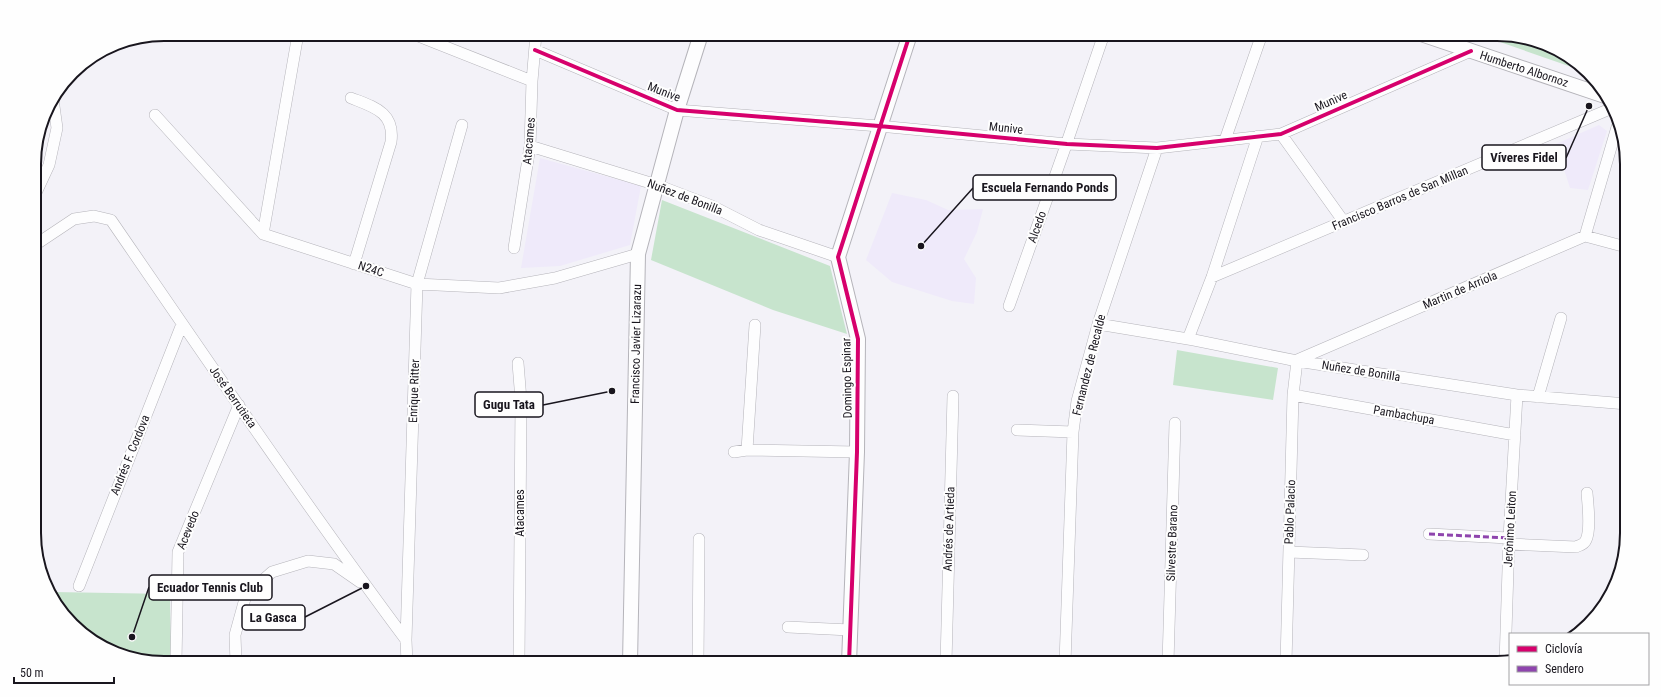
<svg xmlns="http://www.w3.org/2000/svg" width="1661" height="697" viewBox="0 0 1661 697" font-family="'Roboto Condensed',sans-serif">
	<rect width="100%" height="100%" fill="#f3f2f8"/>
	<path fill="#efeafa" d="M1599 125 1607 131 1588 190 1570 188 1556 144Z
		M540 158 641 186 630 245 560 266 521 268Z
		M892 193 926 200 948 210 983 209 977 232 964 259 976 278 974 304 952 301 892 282 866 260Z"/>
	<path fill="#c7e4cd" d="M1477 34C1507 34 1545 38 1570 57 1576 61 1581 67 1586 72Z
		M662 200 830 266 847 334 773 310 651 260Z
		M1177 350 1278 368 1273 400 1173 385Z
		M53 592 170 594 171 663 122 656 66 619Z"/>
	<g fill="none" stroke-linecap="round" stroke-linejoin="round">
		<defs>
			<path id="minor" d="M413 34 532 81
				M535 50 677 110 879 126 1067 144 1157 148 1281 134 1471 51
				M351 98C374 107 395 112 391 142L354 264
				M155 115 263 234 417 284 499 288 555 278 638 254
				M1281 134 1344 222
				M1225 140 1262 34
				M530 146 657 185 712 206 759 230 838 257
				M35 195 49 165 57 128 53 99
				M263 234 298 34
				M1585 236 1617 127
				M35 245 74 219 94 216 111 220C208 361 304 503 406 640
				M514 248 530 146 532 81 536 34
				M1212 277 1610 109
				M1009 306 1064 151 1104 34
				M1098 324 1194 340 1297 361 1517 395 1627 404
				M1188 339 1212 277 1258 136
				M1297 360 1585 236 1626 247
				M518 363 521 400 519 663
				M1293 395 1515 435
				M1538 397 1561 318
				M1017 430 1073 432
				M747 450 755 325
				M734 452 747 450 857 452
				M1429 534 1509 538
				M1509 544 1576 547C1580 545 1584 545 1586 540 1591 530 1588 505 1587 493
				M1289 552 1363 555
				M79 586 182 324
				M788 627 850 630
				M176 663 178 552 239 405
				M236 663 235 635 246 595 272 572 308 561 334 564 360 582
				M407 663 406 640 417 284 462 125
				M698 663 699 539
				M946 663 953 396
				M1065 663 1073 432 1077 401 1098 324 1157 148
				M1168 663 1175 423
				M1286 663 1293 395 1297 361
				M1505 663 1509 538 1517 395"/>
			<path id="tertiary" d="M1421 34 1605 96
				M630 663 638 254 677 110 701 34
				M849 663 857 452 858 339 838 257 910 34"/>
		</defs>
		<use href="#minor" stroke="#b5b4ba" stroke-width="12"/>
		<use href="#tertiary" stroke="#b5b4ba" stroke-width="16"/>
		<use href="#minor" stroke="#fdfdfe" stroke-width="11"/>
		<use href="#tertiary" stroke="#fdfdfe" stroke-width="14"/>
		<path stroke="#8e44ad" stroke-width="3" stroke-dasharray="6 3" stroke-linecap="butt" d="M1429 534 1509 538"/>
		<defs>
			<path id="cycleway" d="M535 50 677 110 879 126 1067 144 1157 148 1281 134 1471 51
				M849 663 857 452 858 339 838 257 910 34"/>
		</defs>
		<use href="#cycleway" stroke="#fefefe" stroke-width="6"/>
		<use href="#cycleway" stroke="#d6006c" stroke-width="4"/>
	</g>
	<g text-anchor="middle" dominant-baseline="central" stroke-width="4" stroke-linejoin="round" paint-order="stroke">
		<g font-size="12" fill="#19161e" stroke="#fefefe">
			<text transform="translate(1524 69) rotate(18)">Humberto Albornoz</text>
			<text transform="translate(664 92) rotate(21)">Munive</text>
			<text transform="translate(1331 101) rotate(-24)">Munive</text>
			<text transform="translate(1006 128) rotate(6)">Munive</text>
			<text transform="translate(529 141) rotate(-85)">Atacames</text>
			<text transform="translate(685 197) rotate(21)">Nuñez de Bonilla</text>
			<text transform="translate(1400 198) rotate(-23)">Francisco Barros de San Millan</text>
			<text transform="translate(1037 227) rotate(-70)">Alcedo</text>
			<text transform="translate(371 269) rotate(18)">N24C</text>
			<text transform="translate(1460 290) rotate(-23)">Martin de Arriola</text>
			<text transform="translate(636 344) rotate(-89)">Francisco Javier Lizarazu</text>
			<text transform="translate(1089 365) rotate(-76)">Fernandez de Recalde</text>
			<text transform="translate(1361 371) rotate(9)">Nuñez de Bonilla</text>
			<text transform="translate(847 378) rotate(-91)">Domingo Espinar</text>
			<text transform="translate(414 391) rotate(-88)">Enrique Ritter</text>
			<text transform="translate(233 397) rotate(55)">José Berrutieta</text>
			<text transform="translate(1404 415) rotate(10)">Pambachupa</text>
			<text transform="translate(130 455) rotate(-68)">Andrés F. Cordova</text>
			<text transform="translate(1290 512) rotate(-88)">Pablo Palacio</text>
			<text transform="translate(520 513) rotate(-90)">Atacames</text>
			<text transform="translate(949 529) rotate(-88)">Andrés de Artieda</text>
			<text transform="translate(1510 529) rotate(-87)">Jerónimo Leiton</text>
			<text transform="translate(188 530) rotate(-68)">Acevedo</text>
			<text transform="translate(1172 543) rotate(-88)">Silvestre Barano</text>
		</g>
	</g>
	<path d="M0 0H1661V697H0ZM164 41H1497A123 123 0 0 1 1620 164V533A123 123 0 0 1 1497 656H164A123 123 0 0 1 41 533V164A123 123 0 0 1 164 41Z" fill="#fefefe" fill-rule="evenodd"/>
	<path fill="none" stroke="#19161e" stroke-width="2" d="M164 41H1497A123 123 0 0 1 1620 164V533A123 123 0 0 1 1497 656H164A123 123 0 0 1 41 533V164A123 123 0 0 1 164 41Z"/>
	<path fill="none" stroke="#19161e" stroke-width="1.5" d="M1589 106L1566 158M921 246L973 188M612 391L543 405M132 637L149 587M366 586L305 617"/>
	<g fill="#19161e" stroke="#fefefe" stroke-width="1.5">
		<circle cx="1589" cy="106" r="4"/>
		<circle cx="921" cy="246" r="4"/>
		<circle cx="612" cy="391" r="4"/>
		<circle cx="132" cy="637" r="4"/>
		<circle cx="366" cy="586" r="4"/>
	</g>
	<g fill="#fefefe" stroke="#19161e" stroke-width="1.5">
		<rect x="1482" y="145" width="84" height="25" rx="4"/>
		<rect x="973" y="175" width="143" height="25" rx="4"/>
		<rect x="475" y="392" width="68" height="25" rx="4"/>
		<rect x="149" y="575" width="123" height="25" rx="4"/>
		<rect x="242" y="605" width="63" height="25" rx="4"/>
	</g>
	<g font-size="13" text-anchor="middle" font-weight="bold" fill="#19161e">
		<text x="1524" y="162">Víveres Fidel</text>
		<text x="1045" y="192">Escuela Fernando Ponds</text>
		<text x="509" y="409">Gugu Tata</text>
		<text x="210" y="592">Ecuador Tennis Club</text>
		<text x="273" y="622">La Gasca</text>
	</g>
	<rect x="1509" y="633" width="140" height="52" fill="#fefefe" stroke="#a2a1a4"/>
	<rect x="1517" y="646" width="20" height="6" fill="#d6006c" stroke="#a2a1a4"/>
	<text x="1545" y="653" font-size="12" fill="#19161e">Ciclovía</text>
	<rect x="1517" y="666" width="20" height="6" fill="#8e44ad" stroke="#a2a1a4"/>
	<text x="1545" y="673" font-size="12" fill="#19161e">Sendero</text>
	<path d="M14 677v6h100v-6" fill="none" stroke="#19161e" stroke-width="2"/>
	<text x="20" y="677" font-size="12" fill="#19161e" stroke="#fefefe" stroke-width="3" paint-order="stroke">50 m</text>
</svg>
